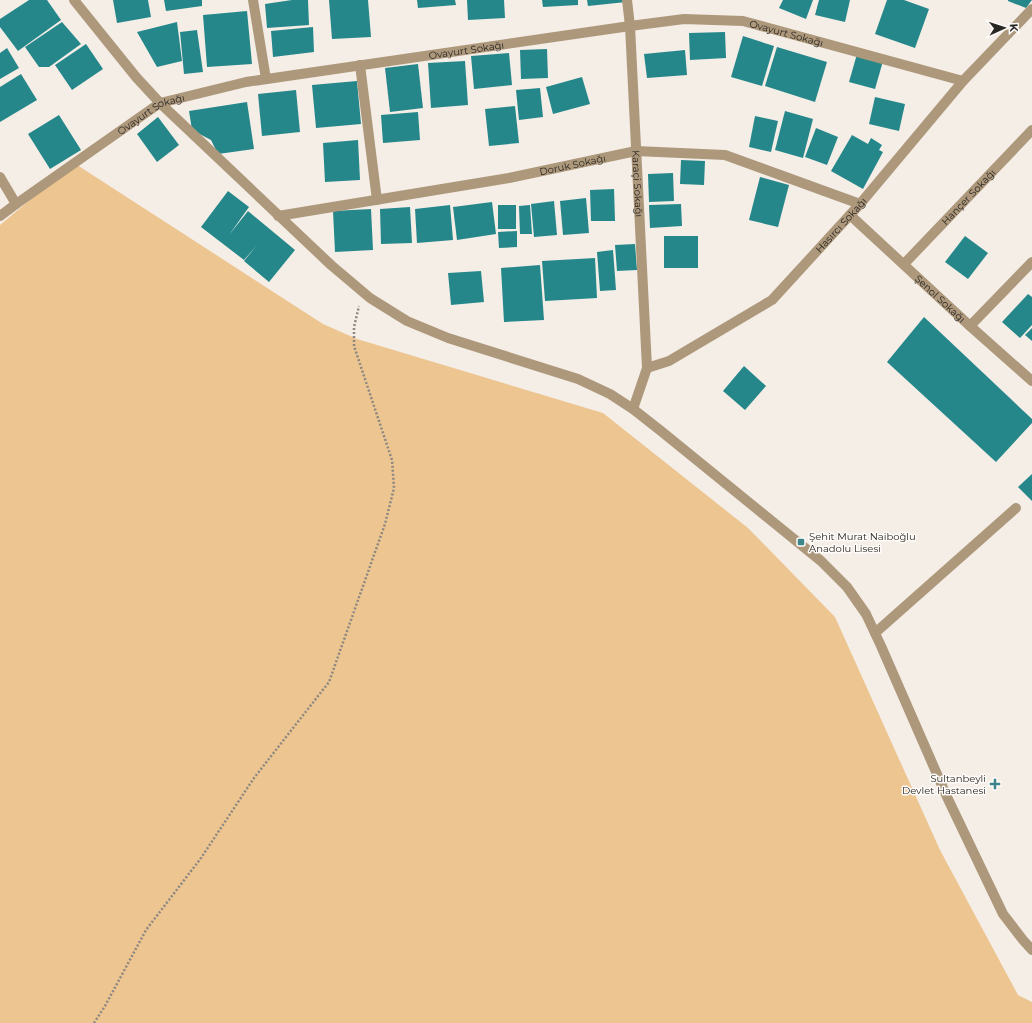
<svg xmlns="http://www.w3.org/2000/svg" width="1032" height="1023" font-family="Montserrat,sans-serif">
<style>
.green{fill:#edc590}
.building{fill:#26878b}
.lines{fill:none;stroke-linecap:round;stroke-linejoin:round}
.path{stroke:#8b8782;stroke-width:2.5;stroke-dasharray:2 2;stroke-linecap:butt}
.service{stroke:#ae987b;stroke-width:10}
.minor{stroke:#ae987b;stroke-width:10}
.poi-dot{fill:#3c8588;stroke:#fffcf9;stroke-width:1.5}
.labels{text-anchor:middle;stroke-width:3;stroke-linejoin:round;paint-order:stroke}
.street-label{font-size:10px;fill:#292724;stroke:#fffcf9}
.poi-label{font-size:10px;fill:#292724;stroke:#fffcf9;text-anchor:start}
</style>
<rect width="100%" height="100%" fill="#f4eee7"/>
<path class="green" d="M 74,163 L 323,324 L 357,339 L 603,413 L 748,528 L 835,617 L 940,850 L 1018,995 L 1032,1002 L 1032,1023 L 0,1023 L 0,225 Z"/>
<g class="building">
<path d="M 29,0 L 47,0 L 61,20 L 18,51 L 0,27 L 0,19 Z"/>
<path d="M 113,0 L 148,0 L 151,17 L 117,23 Z"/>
<path d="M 164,0 L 202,0 L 202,6 L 166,11 Z"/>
<path d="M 292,0 L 308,0 L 309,25 L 267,28 L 265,4 Z"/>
<path d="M 329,0 L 368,0 L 371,37 L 332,39 Z"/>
<path d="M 417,0 L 455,0 L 456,5 L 418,8 Z"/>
<path d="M 467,0 L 504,0 L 505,18 L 468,20 Z"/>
<path d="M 542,0 L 578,0 L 578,5 L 543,7 Z"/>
<path d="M 587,0 L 626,0 L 626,2 L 588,6 Z"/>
<path d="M 783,0 L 813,0 L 806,19 L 779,8 Z"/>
<path d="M 819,0 L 850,0 L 845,22 L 815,15 Z"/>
<path d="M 887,0 L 904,0 L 929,9 L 915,48 L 875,34 Z"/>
<path d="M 1008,0 L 1032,0 L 1026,8 L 1008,1 Z"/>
<path d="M 247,11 L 252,64 L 207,67 L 203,15 Z"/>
<path d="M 62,22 L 81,44 L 49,67 L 39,67 L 25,47 Z"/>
<path d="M 177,22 L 182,61 L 157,67 L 137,32 Z"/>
<path d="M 313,27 L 314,52 L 273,57 L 271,31 Z"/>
<path d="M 197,30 L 203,72 L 184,74 L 180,32 Z"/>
<path d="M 725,32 L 726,58 L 690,60 L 689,33 Z"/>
<path d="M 743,36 L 774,46 L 762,86 L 731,77 Z"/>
<path d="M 86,44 L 103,69 L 72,90 L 55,65 Z"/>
<path d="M 777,47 L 827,62 L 815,102 L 765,86 Z"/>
<path d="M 7,48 L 19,68 L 0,79 L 0,53 Z"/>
<path d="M 547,49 L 548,78 L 521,79 L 520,50 Z"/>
<path d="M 685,50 L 687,75 L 647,78 L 644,54 Z"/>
<path d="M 509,53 L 512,85 L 474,89 L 471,56 Z"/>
<path d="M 857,54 L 883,61 L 875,89 L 849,82 Z"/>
<path d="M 465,61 L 468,105 L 431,108 L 428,63 Z"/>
<path d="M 418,64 L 423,108 L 390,112 L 385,68 Z"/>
<path d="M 21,74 L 37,100 L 0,122 L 0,87 Z"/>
<path d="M 582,77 L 590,104 L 553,114 L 546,87 Z"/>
<path d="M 357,81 L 361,124 L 316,128 L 312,85 Z"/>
<path d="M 540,88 L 543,117 L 519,120 L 516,90 Z"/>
<path d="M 296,90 L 300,132 L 262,136 L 258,94 Z"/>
<path d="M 875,97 L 905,104 L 899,131 L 869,124 Z"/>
<path d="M 247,102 L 254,149 L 218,154 L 211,140 L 192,130 L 189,111 Z"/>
<path d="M 515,106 L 519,143 L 489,146 L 485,109 Z"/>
<path d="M 785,111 L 813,119 L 803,158 L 775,150 Z"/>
<path d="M 418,112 L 420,140 L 383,143 L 381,115 Z"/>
<path d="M 59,115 L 81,150 L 50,169 L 28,134 Z"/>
<path d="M 755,116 L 778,121 L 771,152 L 749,147 Z"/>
<path d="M 158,117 L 179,145 L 157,162 L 137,134 Z"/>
<path d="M 816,128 L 838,137 L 827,165 L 805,157 Z"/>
<path d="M 852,135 L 868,144 L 871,138 L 882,145 L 879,150 L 883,152 L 863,189 L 831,171 Z"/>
<path d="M 358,140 L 360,180 L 325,182 L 323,143 Z"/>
<path d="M 681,160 L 705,161 L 704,185 L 680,184 Z"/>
<path d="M 673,173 L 674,201 L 649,202 L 648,174 Z"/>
<path d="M 760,177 L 789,185 L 778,227 L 749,220 Z"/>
<path d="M 614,189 L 615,221 L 591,221 L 590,190 Z"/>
<path d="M 228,191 L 249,207 L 229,235 L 248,211 L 295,250 L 269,282 L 244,261 L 257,245 L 244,260 L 201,227 Z"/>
<path d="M 586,198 L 589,233 L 563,235 L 560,201 Z"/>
<path d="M 554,201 L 557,235 L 534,237 L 531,204 Z"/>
<path d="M 492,202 L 496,234 L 457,240 L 453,207 Z"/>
<path d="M 681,204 L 682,226 L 650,228 L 649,205 Z"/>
<path d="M 450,205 L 453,240 L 417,243 L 415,209 Z"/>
<rect x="498" y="205" width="18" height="24"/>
<path d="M 530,205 L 532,234 L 520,234 L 519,206 Z"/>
<path d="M 410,207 L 412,243 L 381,244 L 380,209 Z"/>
<path d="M 371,209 L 373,250 L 335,252 L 333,211 Z"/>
<path d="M 517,231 L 517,247 L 499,248 L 498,232 Z"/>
<rect x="664" y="236" width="34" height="32"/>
<path d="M 965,236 L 988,253 L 968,279 L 945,262 Z"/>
<path d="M 635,244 L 637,270 L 617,271 L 615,245 Z"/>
<path d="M 613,250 L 616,290 L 600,291 L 597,252 Z"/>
<path d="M 595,258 L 597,298 L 545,301 L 542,261 Z"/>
<path d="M 540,265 L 544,320 L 504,322 L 501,268 Z"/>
<path d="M 481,271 L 484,302 L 451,305 L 448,273 Z"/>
<path d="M 1028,294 L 1032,297 L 1032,325 L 1020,338 L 1002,322 Z"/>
<path d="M 924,317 L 1032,419 L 1032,423 L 996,462 L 887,362 Z"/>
<path d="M 1032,328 L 1032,341 L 1025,335 Z"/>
<path d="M 744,366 L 766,386 L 745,410 L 723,391 Z"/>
<path d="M 1032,474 L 1032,501 L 1018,487 Z"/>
</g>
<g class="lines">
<path class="path" d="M 94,1023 L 105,1006 L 146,930 L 201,858 L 254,778 L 329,682 L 385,524 L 394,488 L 392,460 L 354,346 L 354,327 L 359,306"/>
<path class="service" d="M 875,633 L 1016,508"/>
<g class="minor">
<path d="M 74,0 L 136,77 L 160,103 L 331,265 L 370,298 L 407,321 L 448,338 L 578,379 L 610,394 L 633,409 L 661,431 L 821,561 L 847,587 L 866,614 L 881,646 L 947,797 L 1003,914 L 1023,940 L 1032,950"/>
<path d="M 253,0 L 266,79"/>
<path id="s1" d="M 627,0 L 630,26 L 647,368"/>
<path d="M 360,65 L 377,200"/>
<path d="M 0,177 L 16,204"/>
<path id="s2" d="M 850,215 L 970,326 L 1032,381"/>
<path id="s3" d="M 0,216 L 16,204 L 160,103 L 246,82 L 630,26 L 684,19 L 743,21 L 963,81"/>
<path id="s4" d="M 278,216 L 509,178 L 636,151 L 725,155 L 860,204"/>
<path id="s5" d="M 904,264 L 1032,130"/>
<path d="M 970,326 L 1032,262"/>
<path id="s6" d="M 633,409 L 647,368 L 669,361 L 772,300 L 860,204 L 963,81 L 1032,9"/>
</g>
</g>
<g class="poi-dot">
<rect x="797" y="538" width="8" height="8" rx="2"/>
<path d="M993 778h4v4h4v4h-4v4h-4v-4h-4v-4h4z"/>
</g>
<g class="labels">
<g class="street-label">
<text dy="4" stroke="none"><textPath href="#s3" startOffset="831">Ovayurt Sokağı</textPath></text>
<text dy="4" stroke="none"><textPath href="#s3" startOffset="507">Ovayurt Sokağı</textPath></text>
<text dy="4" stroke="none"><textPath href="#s3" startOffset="183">Ovayurt Sokağı</textPath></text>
<text dy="4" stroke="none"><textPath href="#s4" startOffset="299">Doruk Sokağı</textPath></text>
<text dy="4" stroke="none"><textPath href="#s1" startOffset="184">Karaçi Sokağı</textPath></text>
<text dy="4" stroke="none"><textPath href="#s5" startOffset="93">Hançer Sokağı</textPath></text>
<text dy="4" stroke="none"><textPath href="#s6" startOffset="288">Hasırcı Sokağı</textPath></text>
<text dy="4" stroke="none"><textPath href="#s2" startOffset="123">Şenol Sokağı</textPath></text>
</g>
<g class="poi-label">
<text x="809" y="540">Şehit Murat Naiboğlu<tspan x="809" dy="12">Anadolu Lisesi</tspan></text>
<text x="986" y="782" text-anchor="end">Sultanbeyli<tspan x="986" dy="12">Devlet Hastanesi</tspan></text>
</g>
</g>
<g transform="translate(1004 28) rotate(87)" stroke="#fffcf9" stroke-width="3" paint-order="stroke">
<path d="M0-3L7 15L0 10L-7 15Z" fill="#292724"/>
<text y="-6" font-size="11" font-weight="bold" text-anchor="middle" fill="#292724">K</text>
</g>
</svg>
